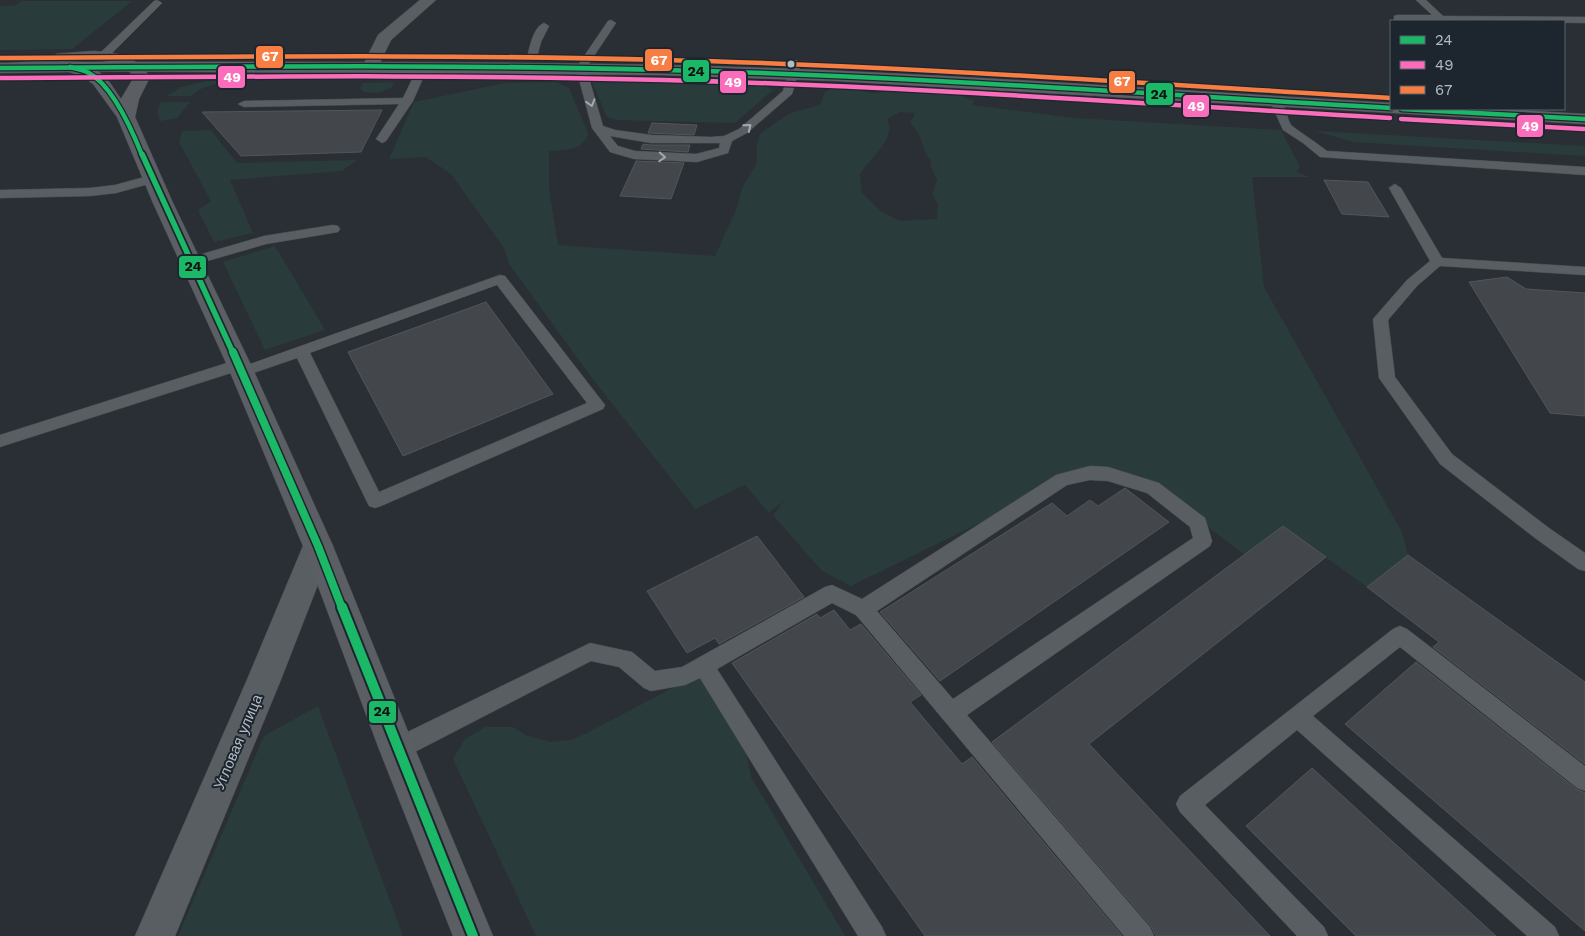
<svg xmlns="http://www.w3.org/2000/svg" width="1585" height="936" font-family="'Work Sans',sans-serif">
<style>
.green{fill:#2a3b3b;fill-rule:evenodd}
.building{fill:#43474c;stroke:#51565c}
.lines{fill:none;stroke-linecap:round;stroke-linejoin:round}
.service-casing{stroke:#484b4f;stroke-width:1}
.minor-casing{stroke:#484b4f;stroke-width:1}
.secondary-casing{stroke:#484b4f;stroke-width:1}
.primary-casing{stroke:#474c51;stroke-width:1}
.service{fill:#595e62;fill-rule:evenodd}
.minor{fill:#595e62;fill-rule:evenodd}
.secondary{fill:#5d6167;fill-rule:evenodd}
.primary{fill:#5b5f64;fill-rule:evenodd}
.bus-1-far3-casing{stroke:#1d262e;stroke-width:7}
.bus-1-far2-casing{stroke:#1d262e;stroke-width:9}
.bus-1-far1-casing{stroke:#1d262e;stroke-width:11}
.bus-1-casing{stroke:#1d262e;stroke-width:14}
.bus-2-casing{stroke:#1d262e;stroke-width:7}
.bus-3-casing{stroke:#1d262e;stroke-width:7}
.bus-1-far3{stroke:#1ab867;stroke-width:4.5}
.bus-1-far2{stroke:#1ab867;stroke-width:5.5}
.bus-1-far1{stroke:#1ab867;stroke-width:8}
.bus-1{stroke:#1ab867;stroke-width:10}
.bus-2{stroke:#fb6dba;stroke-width:4.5}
.bus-3{stroke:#f77d43;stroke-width:4.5}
.oneway{stroke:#a1a9b1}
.bus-dot{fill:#b3bcc5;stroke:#1d262e;stroke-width:2}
.labels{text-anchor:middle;stroke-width:4;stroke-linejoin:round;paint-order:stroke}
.near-street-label{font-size:15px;fill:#b3bcc5;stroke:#1d262e}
.line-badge{stroke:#1d262e;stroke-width:2}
.badge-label{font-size:14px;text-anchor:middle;font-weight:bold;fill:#fff}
.pale-badge-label{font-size:14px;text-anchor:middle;font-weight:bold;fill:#111}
</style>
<rect width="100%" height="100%" fill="#2a2f35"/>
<g class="green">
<path d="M 22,1 L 132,1 L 72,49 L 0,50 L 0,6 L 14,6 Z"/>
<path d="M 616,78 L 759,84 L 773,90 L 735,123 L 617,120 L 607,117 L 591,80 Z"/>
<path d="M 206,81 L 224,81 L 198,90 L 191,96 L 166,96 L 182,87 Z"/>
<path d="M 394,82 L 391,88 L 377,93 L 364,92 L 360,88 L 363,83 Z"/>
<path d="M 556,82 L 569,88 L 588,133 C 584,151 564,150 549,151 L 549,189 L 558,245 L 715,256 L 736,210 L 742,188 L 757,163 L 757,144 L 760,134 L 788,114 L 820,105 L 825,92 L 836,86 L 872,93 L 914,90 L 962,96 L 974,101 L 972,105 L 1074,118 L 1281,130 L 1300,167 L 1296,172 L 1310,177 L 1252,177 L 1264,287 L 1402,532 L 1408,555 L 1367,587 L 1283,526 L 1245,555 L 1145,479 L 1092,468 L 851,586 L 822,571 L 773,515 L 784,500 L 769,513 L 745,485 L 695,509 L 592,378 L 509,264 L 504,248 L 451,174 L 426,157 L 389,159 L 414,102 L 505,83 ZM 900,112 L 915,113 L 910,123 C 925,137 920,150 932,161 L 930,165 L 937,180 L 932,194 L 938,204 L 937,219 L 900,221 L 881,211 L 862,193 L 860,174 C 870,158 897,139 887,119 Z"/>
<path d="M 161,102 L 190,102 L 177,118 L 160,121 L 157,112 Z"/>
<path d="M 211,130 L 237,163 L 357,160 L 342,171 L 230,180 L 253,233 L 214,242 L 198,210 L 211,201 L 179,142 L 182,131 Z"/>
<path d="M 1315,131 L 1585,146 L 1585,156 L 1353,142 Z"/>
<path d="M 275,246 L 325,330 L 265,350 L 223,262 Z"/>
<path d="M 699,674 L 747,756 L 751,777 L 845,936 L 536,936 L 453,759 L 465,739 L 486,727 L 513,727 L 525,735 L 551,742 L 571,740 L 587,733 Z"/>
<path d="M 318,706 L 403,936 L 178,936 L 264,736 Z"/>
</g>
<g class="building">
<path d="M 382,110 L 361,152 L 241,156 L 202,112 Z"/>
<path d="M 652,123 L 697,125 L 694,135 L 648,133 Z"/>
<path d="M 643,144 L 651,145 L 690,145 L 688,152 L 641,149 Z"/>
<path d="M 636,161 L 684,163 L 671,199 L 620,196 Z"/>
<path d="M 1324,180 L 1368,182 L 1389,217 L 1342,214 Z"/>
<path d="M 1507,277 L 1526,289 L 1585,293 L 1585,416 L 1550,413 L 1469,282 Z"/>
<path d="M 486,302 L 553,394 L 403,456 L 348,352 Z"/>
<path d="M 1125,488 L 1169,522 L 940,681 L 880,612 L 1052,503 L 1067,516 L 1090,500 L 1098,506 Z"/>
<path d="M 1283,526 L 1326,557 L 1089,744 L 1270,936 L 1156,936 L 1151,926 L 992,742 Z"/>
<path d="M 757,536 L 804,597 L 719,644 L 715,638 L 687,653 L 647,591 Z"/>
<path d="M 1408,555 L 1585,682 L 1585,764 L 1433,647 L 1439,642 L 1367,587 Z"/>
<path d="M 834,610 L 850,630 L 861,624 L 921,695 L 910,702 L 962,764 L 972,757 L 1122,936 L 925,936 L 732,663 L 817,614 L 820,618 Z"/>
<path d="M 1416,662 L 1576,789 L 1585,793 L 1585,931 L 1345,724 Z"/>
<path d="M 1312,768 L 1496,936 L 1356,936 L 1246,826 Z"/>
</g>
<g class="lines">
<g class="service-casing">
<g id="service">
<path d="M 157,0 L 162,3 L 106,59 L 98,59 L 97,57 L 98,55 L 154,1 Z"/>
<path d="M 1416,0 L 1426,0 L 1443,16 L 1585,17 L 1585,23 L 1394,20 L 1394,16 L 1397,15 L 1432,15 Z"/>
<path d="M 611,20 L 616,23 L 586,68 L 603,126 L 615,130 L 651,135 L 711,137 L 724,136 L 739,129 L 783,91 L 791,63 L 796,60 L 801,63 L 792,94 L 747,133 L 732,141 L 728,153 L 697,162 L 634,159 L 610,152 L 592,128 L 576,68 L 608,21 ZM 610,136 L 651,143 L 720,143 L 719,148 L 696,154 L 635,151 L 618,146 Z"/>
<path d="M 544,23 L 549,26 L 541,42 L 537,57 L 532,60 L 528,59 L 527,57 C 530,47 533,27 544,23 Z"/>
<path d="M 423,64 L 428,67 L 413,101 L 386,141 L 382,143 L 376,139 L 399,104 L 244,107 L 238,104 L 244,101 L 403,98 L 418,67 Z"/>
<path d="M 1276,98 C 1286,100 1286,117 1291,125 C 1294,128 1321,146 1327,151 L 1585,167 L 1585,175 L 1320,157 L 1303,143 L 1283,130 L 1270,101 Z"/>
<path d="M 152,175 L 158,179 L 156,182 L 116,193 L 90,196 L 0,198 L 0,190 L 90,188 L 115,185 Z"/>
<path d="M 1395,184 L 1401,188 L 1442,258 L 1585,267 L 1585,275 L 1440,266 L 1417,286 L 1388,320 L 1395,377 L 1452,454 L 1549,528 L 1585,553 L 1585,571 L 1578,569 L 1535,538 L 1440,464 L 1379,378 L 1373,319 L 1407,280 L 1430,261 L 1389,188 Z"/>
<path d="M 333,225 L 338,226 L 340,229 L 338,232 L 266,244 L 190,266 L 183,262 L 185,259 L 264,236 Z"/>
<path d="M 500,275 L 505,276 L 605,405 L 603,409 L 381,506 L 375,508 L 369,506 L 297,358 L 242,377 L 236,376 L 234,372 L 0,447 L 0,435 L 233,361 L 239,360 L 245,361 L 247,365 ZM 497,285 L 587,403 L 379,492 L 310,353 Z"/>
<path d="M 1090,466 L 1108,467 L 1159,483 L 1205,518 L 1212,541 L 1210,546 L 967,715 L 1150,927 L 1154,936 L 1124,936 L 856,615 L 832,603 L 717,669 L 882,927 L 886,936 L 858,936 L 700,678 L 685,685 L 651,691 L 644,688 L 619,667 L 591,661 L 405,757 L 397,760 L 389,757 L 386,749 L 389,741 L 590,643 L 632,652 L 655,671 L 682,667 L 825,587 L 832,585 L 862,599 L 1056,475 ZM 1090,480 L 1108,481 L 1147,493 L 1190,527 L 1193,538 L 953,699 L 877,611 L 1067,485 Z"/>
<path d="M 1400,626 L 1407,629 L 1585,766 L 1585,791 L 1577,788 L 1400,647 L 1313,716 L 1555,927 L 1559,936 L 1527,936 L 1297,730 L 1205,805 L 1324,927 L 1328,936 L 1297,936 L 1180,812 L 1176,804 L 1180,796 L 1393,629 Z"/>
</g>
</g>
<g class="minor-casing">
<g id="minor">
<path d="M 420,0 L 436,0 L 391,40 L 376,71 L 364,71 L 362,67 L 378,35 Z"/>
<path d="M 318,534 L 328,538 L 333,546 L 280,682 L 175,936 L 135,936 L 246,682 L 303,546 L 308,538 Z"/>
</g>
</g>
<g class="secondary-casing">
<path id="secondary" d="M 70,62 C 267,62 464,61 661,65 C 905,70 1148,89 1391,103 L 1391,109 L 1495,109 L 1585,114 L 1585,124 L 837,81 L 661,75 L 64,71 L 62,67 L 64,63 Z"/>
</g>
<g class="primary-casing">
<path id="primary" d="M 94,51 C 120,53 135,55 150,77 L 139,99 L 135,117 L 173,203 L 251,365 L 333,546 L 415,749 L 493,936 L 453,936 L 379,749 L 303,546 L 227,365 L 153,203 L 117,117 L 93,84 L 82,76 L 69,72 L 0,73 L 0,63 C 29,63 83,54 105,77 C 111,83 116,92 121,99 L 134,77 C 119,55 85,61 62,62 L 56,60 L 54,57 L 56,54 Z"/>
</g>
<use href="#service" class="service"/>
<use href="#minor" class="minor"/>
<use href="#secondary" class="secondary"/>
<use href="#primary" class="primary"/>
<g class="bus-1-far3-casing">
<g id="bus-1-far3">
<path d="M 70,67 C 76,69 84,70 89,73 C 113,86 132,130 142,155"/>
<path d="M 0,68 C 221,67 443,64 665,70 C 907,76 1149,94 1391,108"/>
<path d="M 1402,109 L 1585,119"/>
</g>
</g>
<g class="bus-1-far2-casing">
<path id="bus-1-far2" d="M 142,154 L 233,353"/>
</g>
<g class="bus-1-far1-casing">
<path id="bus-1-far1" d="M 233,352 L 318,546 L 342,608"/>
</g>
<g class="bus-1-casing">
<path id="bus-1" d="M 342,607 L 473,936"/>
</g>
<g class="bus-2-casing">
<g id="bus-2">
<path d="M 0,78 C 221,77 443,74 664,80 C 906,86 1148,104 1390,118"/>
<path d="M 1401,119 L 1584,129"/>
</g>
</g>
<g class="bus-3-casing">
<path id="bus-3" d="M 0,58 C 221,57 443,54 665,60 C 907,66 1149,84 1391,98"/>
</g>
<use href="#bus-1-far3" class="bus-1-far3"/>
<use href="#bus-1-far2" class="bus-1-far2"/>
<use href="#bus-1-far1" class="bus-1-far1"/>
<use href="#bus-1" class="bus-1"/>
<use href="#bus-2" class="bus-2"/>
<use href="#bus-3" class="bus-3"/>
</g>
<defs><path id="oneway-chevron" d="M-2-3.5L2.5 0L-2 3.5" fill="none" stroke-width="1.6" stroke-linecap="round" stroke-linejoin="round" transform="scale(1.25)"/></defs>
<g class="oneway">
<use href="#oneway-chevron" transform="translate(591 103) rotate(73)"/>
<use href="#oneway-chevron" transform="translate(748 127) rotate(-39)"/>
<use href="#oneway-chevron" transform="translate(662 157) rotate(3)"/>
</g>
<circle class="bus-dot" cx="791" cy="64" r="4.5"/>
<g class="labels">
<g class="near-street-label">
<text transform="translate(238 742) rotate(-67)" y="5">Угловая улица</text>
</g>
</g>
<g class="line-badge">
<rect x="255" y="45" width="29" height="24" rx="5" fill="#f77d43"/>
<rect x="644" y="48" width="29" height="24" rx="5" fill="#f77d43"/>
<rect x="682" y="59" width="28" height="24" rx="5" fill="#1ab867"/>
<rect x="217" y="65" width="29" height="24" rx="5" fill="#fb6dba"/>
<rect x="1108" y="70" width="28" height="24" rx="5" fill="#f77d43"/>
<rect x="719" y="70" width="28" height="24" rx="5" fill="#fb6dba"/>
<rect x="1145" y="82" width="29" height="24" rx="5" fill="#1ab867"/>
<rect x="1182" y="94" width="28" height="24" rx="5" fill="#fb6dba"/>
<rect x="1516" y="114" width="28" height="24" rx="5" fill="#fb6dba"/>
<rect x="178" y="255" width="29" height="24" rx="5" fill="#1ab867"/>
<rect x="368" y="700" width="29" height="24" rx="5" fill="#1ab867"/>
</g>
<g class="badge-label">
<text x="270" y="61">67</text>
<text x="659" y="65">67</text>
<text x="232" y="82">49</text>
<text x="1122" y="86">67</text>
<text x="733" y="87">49</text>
<text x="1196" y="111">49</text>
<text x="1530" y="131">49</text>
</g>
<g class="pale-badge-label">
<text x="696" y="76">24</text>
<text x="1159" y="99">24</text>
<text x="193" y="271">24</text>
<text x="382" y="716">24</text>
</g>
<rect x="1390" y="20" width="175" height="90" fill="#1d262e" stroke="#59626a"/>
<rect x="1400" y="36" width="25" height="8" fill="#1ab867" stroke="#59626a"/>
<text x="1435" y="45" font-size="15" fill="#b3bcc5">24</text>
<rect x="1400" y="61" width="25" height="8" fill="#fb6dba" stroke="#59626a"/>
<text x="1435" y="70" font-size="15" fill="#b3bcc5">49</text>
<rect x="1400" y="86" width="25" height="8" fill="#f77d43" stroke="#59626a"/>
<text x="1435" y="95" font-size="15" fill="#b3bcc5">67</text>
</svg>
